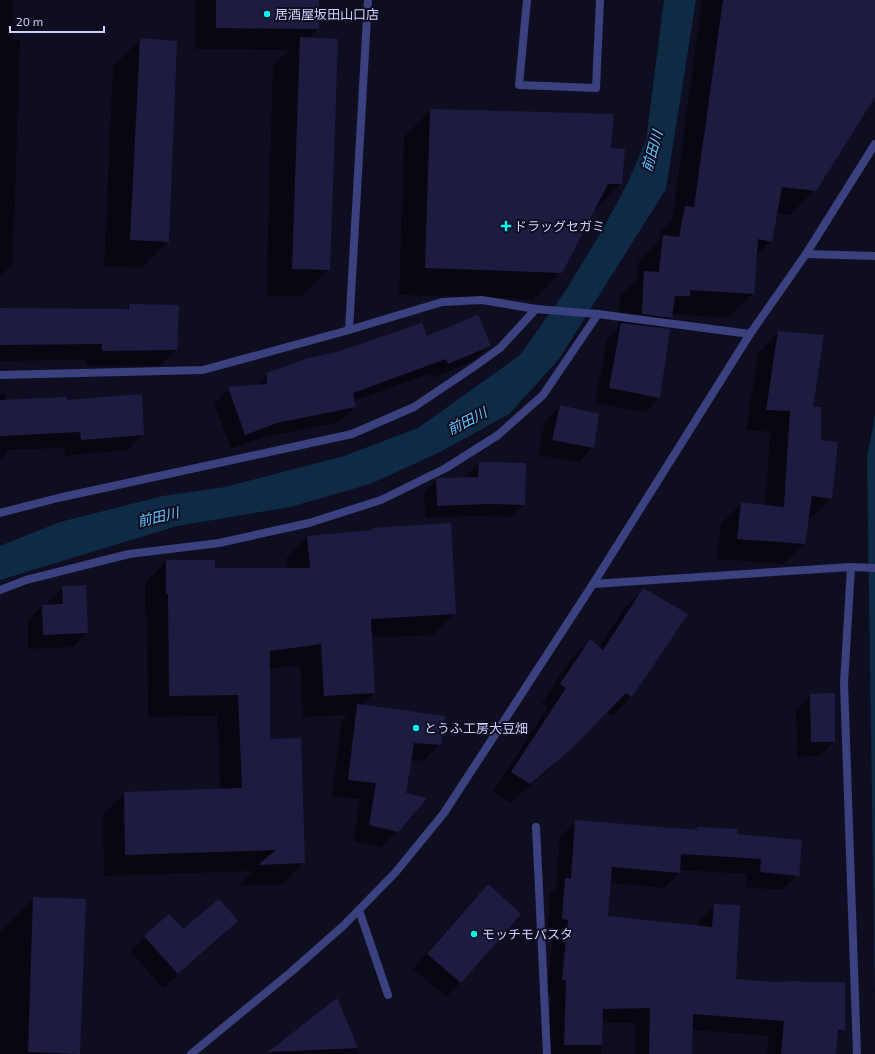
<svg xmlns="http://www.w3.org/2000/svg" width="875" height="1054" font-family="'Exo 2','Noto Sans JP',sans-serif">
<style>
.water{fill:#0e2a45}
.shadow{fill:#0007}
.building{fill:#1e1b41}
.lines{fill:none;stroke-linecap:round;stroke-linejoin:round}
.lane{stroke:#3b407e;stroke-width:8}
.street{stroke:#3b407e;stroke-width:8}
.poi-dot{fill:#08f1ea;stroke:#0f0e21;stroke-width:1.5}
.labels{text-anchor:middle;stroke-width:4;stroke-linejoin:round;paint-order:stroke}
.poi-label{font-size:13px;fill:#cfd0fd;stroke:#0f0e21;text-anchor:start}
.water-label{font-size:14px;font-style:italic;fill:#61c6fa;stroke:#0f0e21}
</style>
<rect width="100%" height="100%" fill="#0f0e21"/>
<g class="water">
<path d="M 664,0 L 696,0 L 666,189 L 559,359 L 509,414 L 440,452 L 370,484 L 290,507 L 177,526 L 0,580 L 0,546 L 60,522 L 163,496 L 225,487 L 344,456 L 418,428 L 520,355 L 564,293 L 603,229 L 627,184 L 646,141 Z"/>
<path d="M 875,415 L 875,1000 L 867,458 Z"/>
</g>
<g class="shadow">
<path d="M 0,0 L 14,0 L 13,39 L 20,39 L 13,264 L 0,277 Z"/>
<path d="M 195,0 L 318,0 L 318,29 L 308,39 L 329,269 L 302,296 L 266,296 L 273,65 L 289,50 L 195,49 Z"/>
<path d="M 702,0 L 875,0 L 875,96 L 815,190 L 790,215 L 776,213 L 771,241 L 756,256 L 753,294 L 728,318 L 672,314 L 671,318 L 660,329 L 660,397 L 645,412 L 595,403 L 607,339 L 618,328 L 620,296 L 637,279 L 639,261 L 659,241 L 661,231 L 672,221 Z"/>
<path d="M 140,39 L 168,241 L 142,268 L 104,266 L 113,66 Z"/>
<path d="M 431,110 L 610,149 L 621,184 L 593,211 L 561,272 L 534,299 L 399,295 L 404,137 Z"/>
<path d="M 130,305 L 176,349 L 160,366 L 86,366 L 86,360 L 0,361 L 0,309 L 124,310 Z"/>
<path d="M 779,332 L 820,441 L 831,499 L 810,519 L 808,519 L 804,543 L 784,564 L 717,559 L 721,524 L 742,503 L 765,506 L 770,432 L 746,430 L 758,353 Z"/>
<path d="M 426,338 L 490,346 L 475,360 L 433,378 L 431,373 L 354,401 L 355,407 L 340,422 L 261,438 L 231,449 L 214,403 L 229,388 L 256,386 L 268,374 Z"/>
<path d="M 0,394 L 6,394 L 6,400 L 66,401 L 143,434 L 127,450 L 65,456 L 64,448 L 7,450 L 7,453 L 0,460 Z"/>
<path d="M 560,406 L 593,447 L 579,462 L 538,455 L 545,421 Z"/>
<path d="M 479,463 L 524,504 L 511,517 L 476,516 L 425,518 L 424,493 L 436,480 L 466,478 L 466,476 Z"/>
<path d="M 374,529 L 455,613 L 434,635 L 371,638 L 374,693 L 362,705 L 440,744 L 424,761 L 410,760 L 397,831 L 381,848 L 353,841 L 360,799 L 332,797 L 341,721 L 347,715 L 303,717 L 300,665 L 269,669 L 269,740 L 304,863 L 282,885 L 238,886 L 253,871 L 104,876 L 103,815 L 124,793 L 220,790 L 217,716 L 148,717 L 147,615 L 145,615 L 145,583 L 166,561 L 214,569 L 287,569 L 286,559 L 307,537 L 372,531 Z"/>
<path d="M 63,587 L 87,633 L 73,647 L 28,649 L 28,620 L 42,606 L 48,605 L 48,602 Z"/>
<path d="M 643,590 L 631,697 L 612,716 L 606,711 L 550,768 L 510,803 L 493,791 L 548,707 L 542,703 L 571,659 L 590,640 L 599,647 L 624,609 Z"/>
<path d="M 811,695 L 834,741 L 820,756 L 797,757 L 796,710 Z"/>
<path d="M 575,822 L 695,831 L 698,828 L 736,835 L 798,875 L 782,890 L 745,887 L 747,874 L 679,870 L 679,873 L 664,888 L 610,883 L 607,917 L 698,927 L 699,920 L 714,905 L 735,980 L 844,1029 L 836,1037 L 835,1054 L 767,1054 L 769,1036 L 692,1030 L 691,1054 L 634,1054 L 635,1023 L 602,1023 L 601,1054 L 549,1054 L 551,995 L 547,995 L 553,935 L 547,934 L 550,894 L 556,887 L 560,837 Z"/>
<path d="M 488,885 L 520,914 L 460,983 L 446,997 L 413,969 L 473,900 Z"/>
<path d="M 34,898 L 79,1054 L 0,1054 L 0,932 Z"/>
<path d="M 237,921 L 222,936 L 163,988 L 130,951 L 145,936 Z"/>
<path d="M 337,999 L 360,1054 L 271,1054 L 282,1042 Z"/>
</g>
<g class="building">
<path d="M 216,0 L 319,0 L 319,29 L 216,28 Z"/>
<path d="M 723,0 L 875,0 L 875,97 L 816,191 L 782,187 L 772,242 L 758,239 L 754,294 L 690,290 L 690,296 L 675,296 L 672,318 L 642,314 L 644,271 L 659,272 L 663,235 L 679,237 L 685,206 L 694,207 Z"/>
<path d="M 300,37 L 338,39 L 330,270 L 292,269 Z"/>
<path d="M 140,38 L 177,41 L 169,242 L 130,240 Z"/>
<path d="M 430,109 L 614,114 L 611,148 L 625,149 L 622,184 L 608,184 L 562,273 L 425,268 Z"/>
<path d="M 129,304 L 179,305 L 177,350 L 102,351 L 102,344 L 0,345 L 0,308 L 129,309 Z"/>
<path d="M 478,315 L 491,346 L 448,364 L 446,359 L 353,393 L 356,407 L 277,423 L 245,435 L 228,387 L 267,384 L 267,373 L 305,359 L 337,352 L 422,323 L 427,336 Z"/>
<path d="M 621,323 L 670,329 L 660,398 L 609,388 Z"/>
<path d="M 778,331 L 824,335 L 813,407 L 821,407 L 821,440 L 838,442 L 832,499 L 812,496 L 805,544 L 737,539 L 741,502 L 784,507 L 790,411 L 766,410 Z"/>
<path d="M 142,394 L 144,435 L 81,440 L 80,432 L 0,436 L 0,400 L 67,397 L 67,400 Z"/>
<path d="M 560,405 L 599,414 L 594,448 L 552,440 Z"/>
<path d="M 479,462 L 526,463 L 525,505 L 489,504 L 437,506 L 436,479 L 439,478 L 478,477 Z"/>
<path d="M 451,523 L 456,614 L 371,619 L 375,693 L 324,696 L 321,644 L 270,651 L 270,739 L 301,738 L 305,863 L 258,865 L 276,850 L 125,855 L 124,792 L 242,788 L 238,695 L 169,696 L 168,594 L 166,594 L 166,560 L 215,560 L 215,568 L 310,568 L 307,536 L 373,530 L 373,528 Z"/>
<path d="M 86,585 L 88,633 L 43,635 L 42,605 L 63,604 L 62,586 Z"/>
<path d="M 643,588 L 688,614 L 632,697 L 626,693 L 571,749 L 530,784 L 511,772 L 566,688 L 560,684 L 590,639 L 603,650 Z"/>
<path d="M 835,693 L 835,742 L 811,742 L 810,694 Z"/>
<path d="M 357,704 L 445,716 L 441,745 L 414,743 L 406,793 L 427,798 L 398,832 L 369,825 L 376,783 L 348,780 Z"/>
<path d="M 575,820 L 697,830 L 697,827 L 737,829 L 737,834 L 802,840 L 799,876 L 760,872 L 761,859 L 681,854 L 680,873 L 612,867 L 608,916 L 712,927 L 714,904 L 740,905 L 736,979 L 772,982 L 801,981 L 801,982 L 845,982 L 845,1030 L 838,1030 L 836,1054 L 781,1054 L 784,1021 L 693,1014 L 692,1054 L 649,1054 L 650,1008 L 603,1009 L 602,1045 L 564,1045 L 566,980 L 562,980 L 568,920 L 562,919 L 565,878 L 571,878 Z"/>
<path d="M 488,884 L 521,914 L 461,983 L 427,954 Z"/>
<path d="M 33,897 L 86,899 L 80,1054 L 28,1052 Z"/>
<path d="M 219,899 L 238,921 L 178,974 L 144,936 L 169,914 L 183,929 Z"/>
<path d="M 337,998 L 358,1048 L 268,1052 Z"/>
</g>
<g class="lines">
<g class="lane">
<path d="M 527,0 L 519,85 L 596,88 L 600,0"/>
<path d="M 806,254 L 875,256"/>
<path d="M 359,910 L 388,995"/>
</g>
<g class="street">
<path d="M 349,330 L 368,0"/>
<path d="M 0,375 L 203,370 L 349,330 L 442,302 L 482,300 L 536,309 L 598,314 L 750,334"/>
<path d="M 0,513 L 58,498 L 352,434 L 414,407 L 475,366 L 500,348 L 536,309"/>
<path d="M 851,567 L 844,684 L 857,1054"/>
<path d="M 593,584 L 851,567 L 875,568"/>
<path d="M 0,590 L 26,580 L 129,554 L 219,543 L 309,523 L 381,500 L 446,468 L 498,435 L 543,395 L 598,314"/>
<path d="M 536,827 L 547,1054"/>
<path d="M 191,1054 L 291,972 L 343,926 L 395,873 L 444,813 L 593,584 L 750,334 L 806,254 L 875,144"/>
</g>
</g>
<g class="poi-dot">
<circle cx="267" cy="14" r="4"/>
<path d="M504 220h4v4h4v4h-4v4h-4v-4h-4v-4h4z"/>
<circle cx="416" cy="728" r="4"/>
<circle cx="474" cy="934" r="4"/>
</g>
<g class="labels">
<g class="poi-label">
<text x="275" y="19">居酒屋坂田山口店</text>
<text x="514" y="231">ドラッグセガミ</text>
<text x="424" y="733">とうふ工房大豆畑</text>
<text x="482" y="939">モッチモパスタ</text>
</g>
<g class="water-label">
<text transform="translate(652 151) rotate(-74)" y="5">前田川</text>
<text transform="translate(467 421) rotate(-27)" y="5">前田川</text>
<text transform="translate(158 517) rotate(-13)" y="5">前田川</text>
</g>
</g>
<path d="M10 26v6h94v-6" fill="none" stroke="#cfd0fd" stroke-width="2"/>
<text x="16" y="26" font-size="12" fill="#cfd0fd" stroke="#0f0e21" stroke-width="3" paint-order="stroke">20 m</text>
</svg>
